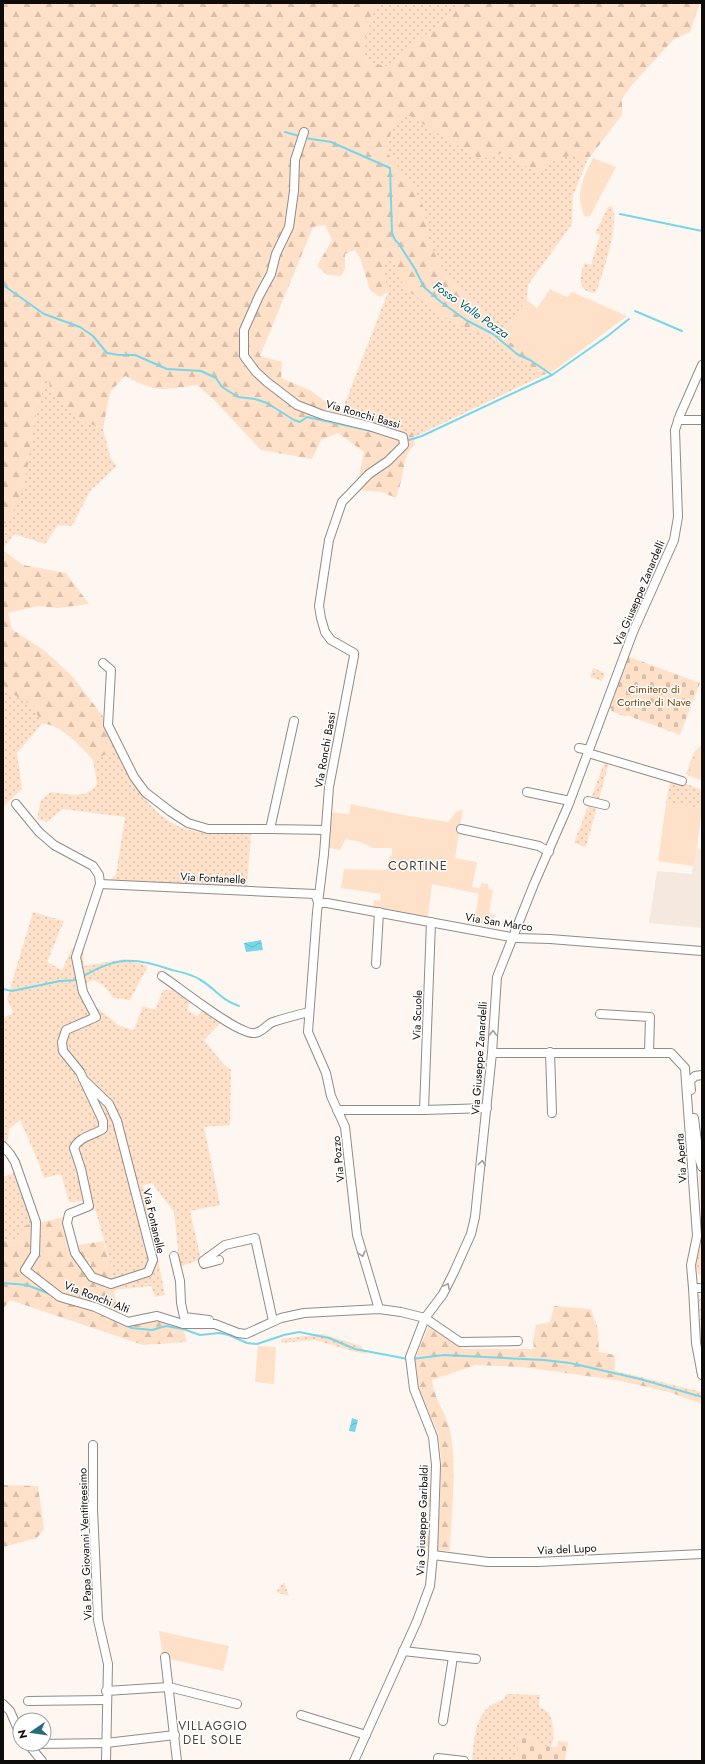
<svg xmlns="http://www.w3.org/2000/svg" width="705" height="1764" font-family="Jost,sans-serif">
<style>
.built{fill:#f5e8de}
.industrial{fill:url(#industrial-furrows)}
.grass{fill:url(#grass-dots)}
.forest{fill:url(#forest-firs)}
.cemetery{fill:url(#cemetery-stones)}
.green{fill:#ffe0c8}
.water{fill:url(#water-waves)}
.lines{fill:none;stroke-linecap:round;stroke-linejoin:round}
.stream{stroke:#77d7ea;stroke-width:2}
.minor-casing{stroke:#928b86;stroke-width:10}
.minor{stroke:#fff;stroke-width:8}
.oneway{stroke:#9f9e9d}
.labels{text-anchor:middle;stroke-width:3;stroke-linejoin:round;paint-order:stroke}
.street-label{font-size:11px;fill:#0e0c0a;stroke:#fff}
.park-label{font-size:11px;fill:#7b4409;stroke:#fff}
.water-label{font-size:12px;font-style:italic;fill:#015b68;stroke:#fff}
.neighbourhood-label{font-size:12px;letter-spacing:1px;fill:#49433f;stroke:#fff}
.quarter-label{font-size:13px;letter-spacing:1px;fill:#49433f;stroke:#fff}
</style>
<defs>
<pattern id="industrial-furrows" width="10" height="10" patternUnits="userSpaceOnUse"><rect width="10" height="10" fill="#f5e8de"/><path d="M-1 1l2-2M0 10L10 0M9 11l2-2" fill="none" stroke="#d1c6bd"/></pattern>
<pattern id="grass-dots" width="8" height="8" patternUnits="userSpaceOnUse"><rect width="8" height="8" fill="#ffe0c8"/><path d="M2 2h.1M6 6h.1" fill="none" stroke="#d9bfaa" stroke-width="1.8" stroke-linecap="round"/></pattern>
<pattern id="forest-firs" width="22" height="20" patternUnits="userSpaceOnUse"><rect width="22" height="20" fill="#ffe0c8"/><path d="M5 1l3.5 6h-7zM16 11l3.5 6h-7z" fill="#d9bfaa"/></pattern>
<pattern id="cemetery-stones" width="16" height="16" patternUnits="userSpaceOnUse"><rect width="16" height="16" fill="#ffe0c8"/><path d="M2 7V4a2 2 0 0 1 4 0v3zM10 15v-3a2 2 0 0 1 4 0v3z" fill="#d9bfaa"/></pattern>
<pattern id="water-waves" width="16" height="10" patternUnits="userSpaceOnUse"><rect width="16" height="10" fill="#77d7ea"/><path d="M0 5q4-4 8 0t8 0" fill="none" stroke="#66b7c7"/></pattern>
</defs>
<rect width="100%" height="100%" fill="#fef7f1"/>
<path class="built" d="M 697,848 L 702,849 L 702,928 L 649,923 L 657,871 L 692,874 L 693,861 Z"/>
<path class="industrial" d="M 695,1295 L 702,1295 L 702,1356 L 700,1355 Z"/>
<g class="grass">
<path d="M 376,3 L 459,3 L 447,19 L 402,53 L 389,67 L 366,61 L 363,46 Z"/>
<path d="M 410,116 L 478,158 L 490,157 L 503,153 L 538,173 L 555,160 L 573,154 L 587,161 L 573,196 L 572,224 L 528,285 L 527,300 L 499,335 L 494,332 L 484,310 L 449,280 L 430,245 L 424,209 L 385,150 L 396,119 Z"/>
<path d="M 612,206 C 620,225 603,271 597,290 L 595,293 C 577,292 579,275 585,263 L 591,265 L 600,235 L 595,233 L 608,207 Z"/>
<path d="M 394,260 L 405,289 L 451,321 L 492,338 L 517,358 L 544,375 L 414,437 L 412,433 L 341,413 L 388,292 L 382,263 Z"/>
<path d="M 46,376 L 57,398 L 78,419 L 103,429 L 111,459 L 117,466 L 90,491 L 72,526 L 58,525 L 45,544 L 14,534 L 3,549 L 3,524 L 9,522 Z"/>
<path d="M 593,668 L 605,673 L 602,681 L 590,677 Z"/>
<path d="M 3,682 L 6,690 L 34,706 L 42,724 L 17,753 L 22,789 L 3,807 Z"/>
<path d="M 702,745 L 702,749 L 697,752 L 689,775 L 686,774 L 694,752 Z"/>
<path d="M 117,749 C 134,783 152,822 193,831 C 212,835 233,833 251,832 L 247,887 L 109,881 L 116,875 L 125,817 L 63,809 L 47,822 L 37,819 L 41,800 L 51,792 C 67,794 87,800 97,784 L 93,760 Z"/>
<path d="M 605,761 L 609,762 L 586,847 L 574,843 Z"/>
<path d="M 670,781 L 681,782 L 702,790 L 702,808 L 666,803 Z"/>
<path d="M 33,912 L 64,921 L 47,962 L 62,970 L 72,948 L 76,948 L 92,1016 L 74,1024 L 60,1047 L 75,1071 L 102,1125 L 75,1141 L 86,1201 L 69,1202 L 61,1174 L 44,1178 C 38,1158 28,1140 20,1120 L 9,1129 L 8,1140 L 3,1143 L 3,1018 L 13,1013 L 7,999 Z"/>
<path d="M 83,948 L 84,966 L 124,959 L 148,966 L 130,1000 L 114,998 L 103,985 L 93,980 L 85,984 L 78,957 Z"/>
<path d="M 182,989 L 192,996 L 187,1010 L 197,1016 L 205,1009 L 225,1018 L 204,1040 L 225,1066 L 231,1070 L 230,1125 L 204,1127 L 220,1205 L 190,1211 L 201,1259 L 180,1267 L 174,1212 L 152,1183 L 143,1185 L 165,1295 L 155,1297 L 151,1286 L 114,1290 L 113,1285 L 152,1269 L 116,1114 L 84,1078 L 64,1050 L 69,1031 L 93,1021 L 92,1004 L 120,1026 L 134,1030 L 143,1006 L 155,1010 L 163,990 Z"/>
<path d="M 86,1083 L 113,1114 L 151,1258 L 146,1271 L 113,1281 L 112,1269 L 93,1201 L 90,1201 L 77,1144 L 103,1132 Z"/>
<path d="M 15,1172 L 32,1223 L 22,1240 L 3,1241 L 3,1177 Z"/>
<path d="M 699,1175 L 702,1175 L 702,1277 L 698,1273 L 696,1266 L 702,1236 Z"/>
<path d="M 323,1334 L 361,1346 L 367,1354 L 356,1352 L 315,1340 L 281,1343 L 281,1339 Z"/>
<path d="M 616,1371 L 702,1392 L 702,1399 L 688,1393 L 602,1372 Z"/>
<path d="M 284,1582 L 289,1596 L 276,1592 Z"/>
<path d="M 506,1694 L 540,1695 L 539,1707 C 544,1709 549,1712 551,1718 C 553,1726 556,1741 550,1747 L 536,1745 L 537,1738 L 519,1736 L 516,1761 L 472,1761 C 474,1743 474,1718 490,1706 C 494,1703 500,1701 504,1699 Z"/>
</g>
<g class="forest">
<path d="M 3,3 L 376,3 L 363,46 L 366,61 L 389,67 L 402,53 L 447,19 L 459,3 L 700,3 L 690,32 L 673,40 L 631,86 L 622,99 L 622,115 L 587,161 L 573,155 L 555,160 L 538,173 L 503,153 L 490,157 L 478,158 L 410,116 L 396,119 L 385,150 L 413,186 L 424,209 L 430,245 L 449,280 L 484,310 L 494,332 L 555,370 L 544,375 L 517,358 L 492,338 L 451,321 L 405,289 L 394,260 L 382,263 L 388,292 L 380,297 L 370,290 L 360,258 L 355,250 L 345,254 L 345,269 L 341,276 L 327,275 L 317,266 L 332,240 L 325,225 L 313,227 L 260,356 L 282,362 L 281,378 L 310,390 L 341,413 L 413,433 L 415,445 C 405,453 405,463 402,476 C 401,483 398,491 396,498 L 382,492 L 356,490 L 364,452 L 338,433 L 321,440 L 312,459 L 261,450 L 214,400 L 197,385 C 163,390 156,393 125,376 L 110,392 L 103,429 L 78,419 L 57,398 L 46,377 L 36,415 L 25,482 L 9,522 L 3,524 Z"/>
<path d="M 3,550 L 23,565 L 66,573 L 89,604 L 58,608 L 38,606 L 8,613 L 12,629 L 45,651 L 72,676 L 102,715 L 117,749 L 93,760 C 82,748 59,722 42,724 L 33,706 L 6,690 L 3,682 Z"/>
<path d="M 64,1217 L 67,1236 L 92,1279 L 113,1285 L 118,1311 L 121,1316 L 61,1296 L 27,1270 L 38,1223 Z"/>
<path d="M 32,1223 L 34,1254 L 23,1271 L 55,1294 L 45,1291 L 62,1301 L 77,1307 L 96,1309 L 128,1324 C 137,1326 143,1321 152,1321 C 163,1320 173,1324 183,1328 L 187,1342 L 143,1345 L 10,1300 L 3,1309 L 3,1241 L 21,1240 L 22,1227 Z"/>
<path d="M 103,1241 L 112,1269 L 113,1281 L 93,1274 L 90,1262 L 85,1263 L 73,1246 Z"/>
<path d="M 554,1306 L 591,1309 L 598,1329 L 599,1352 L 615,1355 L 615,1371 L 604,1372 L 688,1393 L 702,1399 L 702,1404 L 669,1392 L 616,1380 L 522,1367 L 476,1365 L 432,1380 C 434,1400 448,1415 451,1435 C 457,1471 451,1514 450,1551 L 438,1550 L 441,1457 L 438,1433 L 420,1392 L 415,1359 L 430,1323 L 457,1342 L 462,1349 L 534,1349 L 533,1340 L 536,1325 L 550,1322 Z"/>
<path d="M 3,1485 L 38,1486 L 44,1529 L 37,1538 L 3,1547 Z"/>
</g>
<g class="cemetery">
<path d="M 627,656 L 700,683 L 680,735 L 629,716 L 627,715 L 626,717 L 611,711 L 612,709 L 608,707 Z"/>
<path d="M 519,1736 L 537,1738 L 536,1745 L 557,1747 L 558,1741 L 568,1742 L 565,1761 L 516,1761 Z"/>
</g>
<g class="green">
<path d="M 593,158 L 616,167 L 590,216 L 585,217 C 574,196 583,177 593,158 Z"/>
<path d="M 550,289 L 567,297 L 572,292 L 627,316 L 555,370 L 499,335 L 527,300 L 537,308 Z"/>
<path d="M 702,749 L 702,780 L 688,776 L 697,752 Z"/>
<path d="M 666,803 L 702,808 L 697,848 L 693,866 L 658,861 Z"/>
<path d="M 351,804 L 409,816 L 448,822 L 456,812 L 463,809 L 455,858 L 477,862 L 472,887 L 480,888 L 481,883 L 488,884 L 489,889 L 493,890 L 489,913 L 495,915 L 493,925 L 474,922 L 479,894 L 432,884 L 428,917 L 373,908 L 374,900 L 380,901 L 381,894 L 341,888 L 344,869 L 386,870 L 390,856 L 392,855 L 392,848 L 373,848 L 360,842 L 346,839 L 340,850 L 329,848 L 327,832 L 328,812 L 349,814 Z"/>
<path d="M 258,1346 L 276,1347 L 274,1384 L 255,1382 Z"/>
<path d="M 427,1495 L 432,1496 L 431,1507 L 422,1506 L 423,1497 Z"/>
<path d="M 423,1536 L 430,1536 L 430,1548 L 422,1545 Z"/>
<path d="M 159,1631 L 229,1646 L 223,1671 L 170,1659 L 163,1656 Z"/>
</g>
<g class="water">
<path d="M 261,940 L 263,950 L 246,952 L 244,943 Z"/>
<path d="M 352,1418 L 358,1420 L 355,1432 L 349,1431 Z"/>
</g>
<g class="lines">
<g class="stream">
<path d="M 285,132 L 299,136"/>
<path d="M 305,138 L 331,142 L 390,168 L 392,233 L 395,240 L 399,244 L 415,269 L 424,287 L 441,302 L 466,320 L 493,334 L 517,354 L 530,360 L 552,375 L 609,335 L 629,319"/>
<path d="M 620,214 L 702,231"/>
<path d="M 3,285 L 44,314 L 80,327 L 93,336 L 107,353 L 119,355 L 135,355 L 167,369 L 201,371 L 216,378 L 222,387 L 238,397 L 255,399 L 267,403 L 294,420 L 300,422 L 307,417 L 376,432"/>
<path d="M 635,311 L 682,331"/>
<path d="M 409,440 L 422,436 L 552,375"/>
<path d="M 82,977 C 117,956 135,957 172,970 C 181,972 191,974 199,979 C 214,987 220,1000 239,1006"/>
<path d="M 3,989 L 12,991 L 60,981 L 78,980"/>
<path d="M 3,1283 L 27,1285 L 50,1294"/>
<path d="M 111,1319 L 132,1328 L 152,1330 L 166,1326 L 183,1329 L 200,1335 L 219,1333 L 229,1335 L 247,1343 L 257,1344 L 284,1335 L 299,1332 L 329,1338 L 355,1349 L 408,1359"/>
<path d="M 412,1359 L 444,1355 L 544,1360 L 570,1363 L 640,1379 L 702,1397"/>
</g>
<g class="minor-casing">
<g id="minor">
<path d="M 304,132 L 295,160 L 294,191 L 289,227 L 276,254 L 271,274 L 259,296 L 244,330 L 244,356 L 256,372 L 267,382 L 297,405 L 323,415 L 369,426 L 403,437 L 404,445 L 388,461 L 369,474 L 342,502 L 329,540 L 319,606 L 321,618 L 325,632 L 331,640 L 354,653 L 354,656 L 329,787 L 324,854 L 317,912 L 308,1032 L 326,1073 L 331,1096 L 345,1127 L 357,1235 L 379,1309"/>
<path d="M 678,420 L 702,420"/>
<path d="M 103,663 L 111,670 L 108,725 L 134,777 L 145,792 L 171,812 L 188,823 L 208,829 L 270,829"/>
<path d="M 294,721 L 270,829 L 326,830"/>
<path d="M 579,748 L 589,750"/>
<path d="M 588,753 L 682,781"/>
<path d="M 527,792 L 570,801"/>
<path d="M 588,801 L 605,805"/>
<path d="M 16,804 L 39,832 L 54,845 L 93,866 L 99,875 L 100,884 L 315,894 L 318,902"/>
<path d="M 461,829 L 539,846 L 549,852"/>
<path d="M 319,903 L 327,903 L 516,938 L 550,939 L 702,951"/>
<path d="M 376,964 L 379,912"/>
<path d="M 162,976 C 179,987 239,1036 255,1033 C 263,1032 267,1024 273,1022 C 285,1018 297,1015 309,1012"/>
<path d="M 600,1014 L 650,1017 L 649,1053"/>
<path d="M 550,1052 L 552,1113"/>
<path d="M 492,1053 L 671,1053 L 685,1068 L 697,1236 L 691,1265 L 693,1288 L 702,1288"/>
<path d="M 83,1079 L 109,1104 L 117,1121 L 153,1260 L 148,1272 L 111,1284 L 92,1277 L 75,1253 L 67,1223 L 69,1214 L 89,1206 L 81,1169 L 74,1148 C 79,1137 93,1135 103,1129 L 103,1121 L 80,1072 L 63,1051 L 62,1042 L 66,1030 L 96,1017 L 83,992 L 76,957 L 100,884"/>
<path d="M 691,1090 L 690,1081 L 695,1076 L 702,1075"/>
<path d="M 337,1110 L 424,1110 L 487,1108"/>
<path d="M 424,1110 L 431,922"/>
<path d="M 694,1118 L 699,1158 L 702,1167"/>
<path d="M 3,1146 L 10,1154 L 15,1162 L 36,1222 L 35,1254 L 25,1270 L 60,1297 L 95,1307 L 128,1322 L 157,1316 L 183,1324 L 215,1324 L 238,1333 L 246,1334 L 281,1318 L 304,1313 L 379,1309 L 401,1312 L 425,1318 L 460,1342 L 518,1341"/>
<path d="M 174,1256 L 180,1281 L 181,1303 L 184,1317 L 209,1320"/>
<path d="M 219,1260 L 204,1264 L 203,1261 L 225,1245 L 255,1238 L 273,1321"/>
<path d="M 693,1288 L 696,1343 L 702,1375"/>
<path d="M 93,1445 L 93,1509 L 98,1620 L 108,1664 L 106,1761"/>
<path d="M 433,1555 L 488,1562 L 537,1562 L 702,1554"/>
<path d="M 403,1651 L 476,1659"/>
<path d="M 165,1657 L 177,1761"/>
<path d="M 106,1691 L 169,1687 L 237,1704"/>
<path d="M 28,1701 L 106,1700"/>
<path d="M 3,1704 L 10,1711 L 20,1734"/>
<path d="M 301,1715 L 366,1735"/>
<path d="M 443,1721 L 453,1657"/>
<path d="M 28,1744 L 42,1761"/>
<path d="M 38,1744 L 106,1743 L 175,1735"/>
<path d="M 438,1758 L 464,1761"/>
<path d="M 354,1761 L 417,1621 L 430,1586 L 433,1555 L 436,1465 L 433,1437 L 414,1389 L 410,1357 L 425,1318 L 443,1294 L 454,1272 L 471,1234 L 475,1217 L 492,1053 L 497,977 L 534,884 L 568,806 L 633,632 L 674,540 L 678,517 L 675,430 L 680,415 L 702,365"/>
</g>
</g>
<use href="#minor" class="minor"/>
</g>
<defs><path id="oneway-chevron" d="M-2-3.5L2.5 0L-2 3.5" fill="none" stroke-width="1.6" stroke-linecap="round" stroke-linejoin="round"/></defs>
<g class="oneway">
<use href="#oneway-chevron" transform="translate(493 1033) rotate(-88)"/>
<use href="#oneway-chevron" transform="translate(482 1163) rotate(-83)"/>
<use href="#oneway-chevron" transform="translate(362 1254) rotate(74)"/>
<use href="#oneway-chevron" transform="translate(447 1286) rotate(-62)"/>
</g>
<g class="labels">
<g class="street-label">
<text transform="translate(363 414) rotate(16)" y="4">Via Ronchi Bassi</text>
<text transform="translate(639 593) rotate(-67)" y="4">Via Giuseppe Zanardelli</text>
<text transform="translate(325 750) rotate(-80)" y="4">Via Ronchi Bassi</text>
<text transform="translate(213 878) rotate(3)" y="4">Via Fontanelle</text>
<text transform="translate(499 922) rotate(9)" y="4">Via San Marco</text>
<text transform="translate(417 1015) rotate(-88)" y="4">Via Scuole</text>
<text transform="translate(479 1058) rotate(-86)" y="4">Via Giuseppe Zanardelli</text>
<text transform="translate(681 1158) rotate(-94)" y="4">Via Aperta</text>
<text transform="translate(338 1159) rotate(-96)" y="4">Via Pozzo</text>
<text transform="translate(154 1221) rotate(77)" y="4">Via Fontanelle</text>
<text transform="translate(97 1297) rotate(21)" y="4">Via Ronchi Alti</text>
<text transform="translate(422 1520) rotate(-88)" y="4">Via Giuseppe Garibaldi</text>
<text transform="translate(85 1544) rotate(-92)" y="4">Via Papa Giovanni Ventitreesimo</text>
<text transform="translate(567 1549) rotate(-3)" y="4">Via del Lupo</text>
</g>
<g class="park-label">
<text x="654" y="693">Cimitero di<tspan x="654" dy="13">Cortine di Nave</tspan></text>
</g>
<g class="water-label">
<text transform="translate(471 310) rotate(35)" y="4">Fosso Valle Pozza</text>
</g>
<g class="neighbourhood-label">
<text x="213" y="1730">VILLAGGIO<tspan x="213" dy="14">DEL SOLE</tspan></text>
</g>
<g class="quarter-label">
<text x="418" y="870">CORTINE</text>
</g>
</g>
<rect width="705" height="1764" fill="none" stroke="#0e0c0a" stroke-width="8"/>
<g transform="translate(32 1732) rotate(257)"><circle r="19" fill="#ffffff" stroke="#9f9e9d"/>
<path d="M0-3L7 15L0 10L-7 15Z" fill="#246c79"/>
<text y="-6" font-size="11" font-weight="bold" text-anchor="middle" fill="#0e0c0a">N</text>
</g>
</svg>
